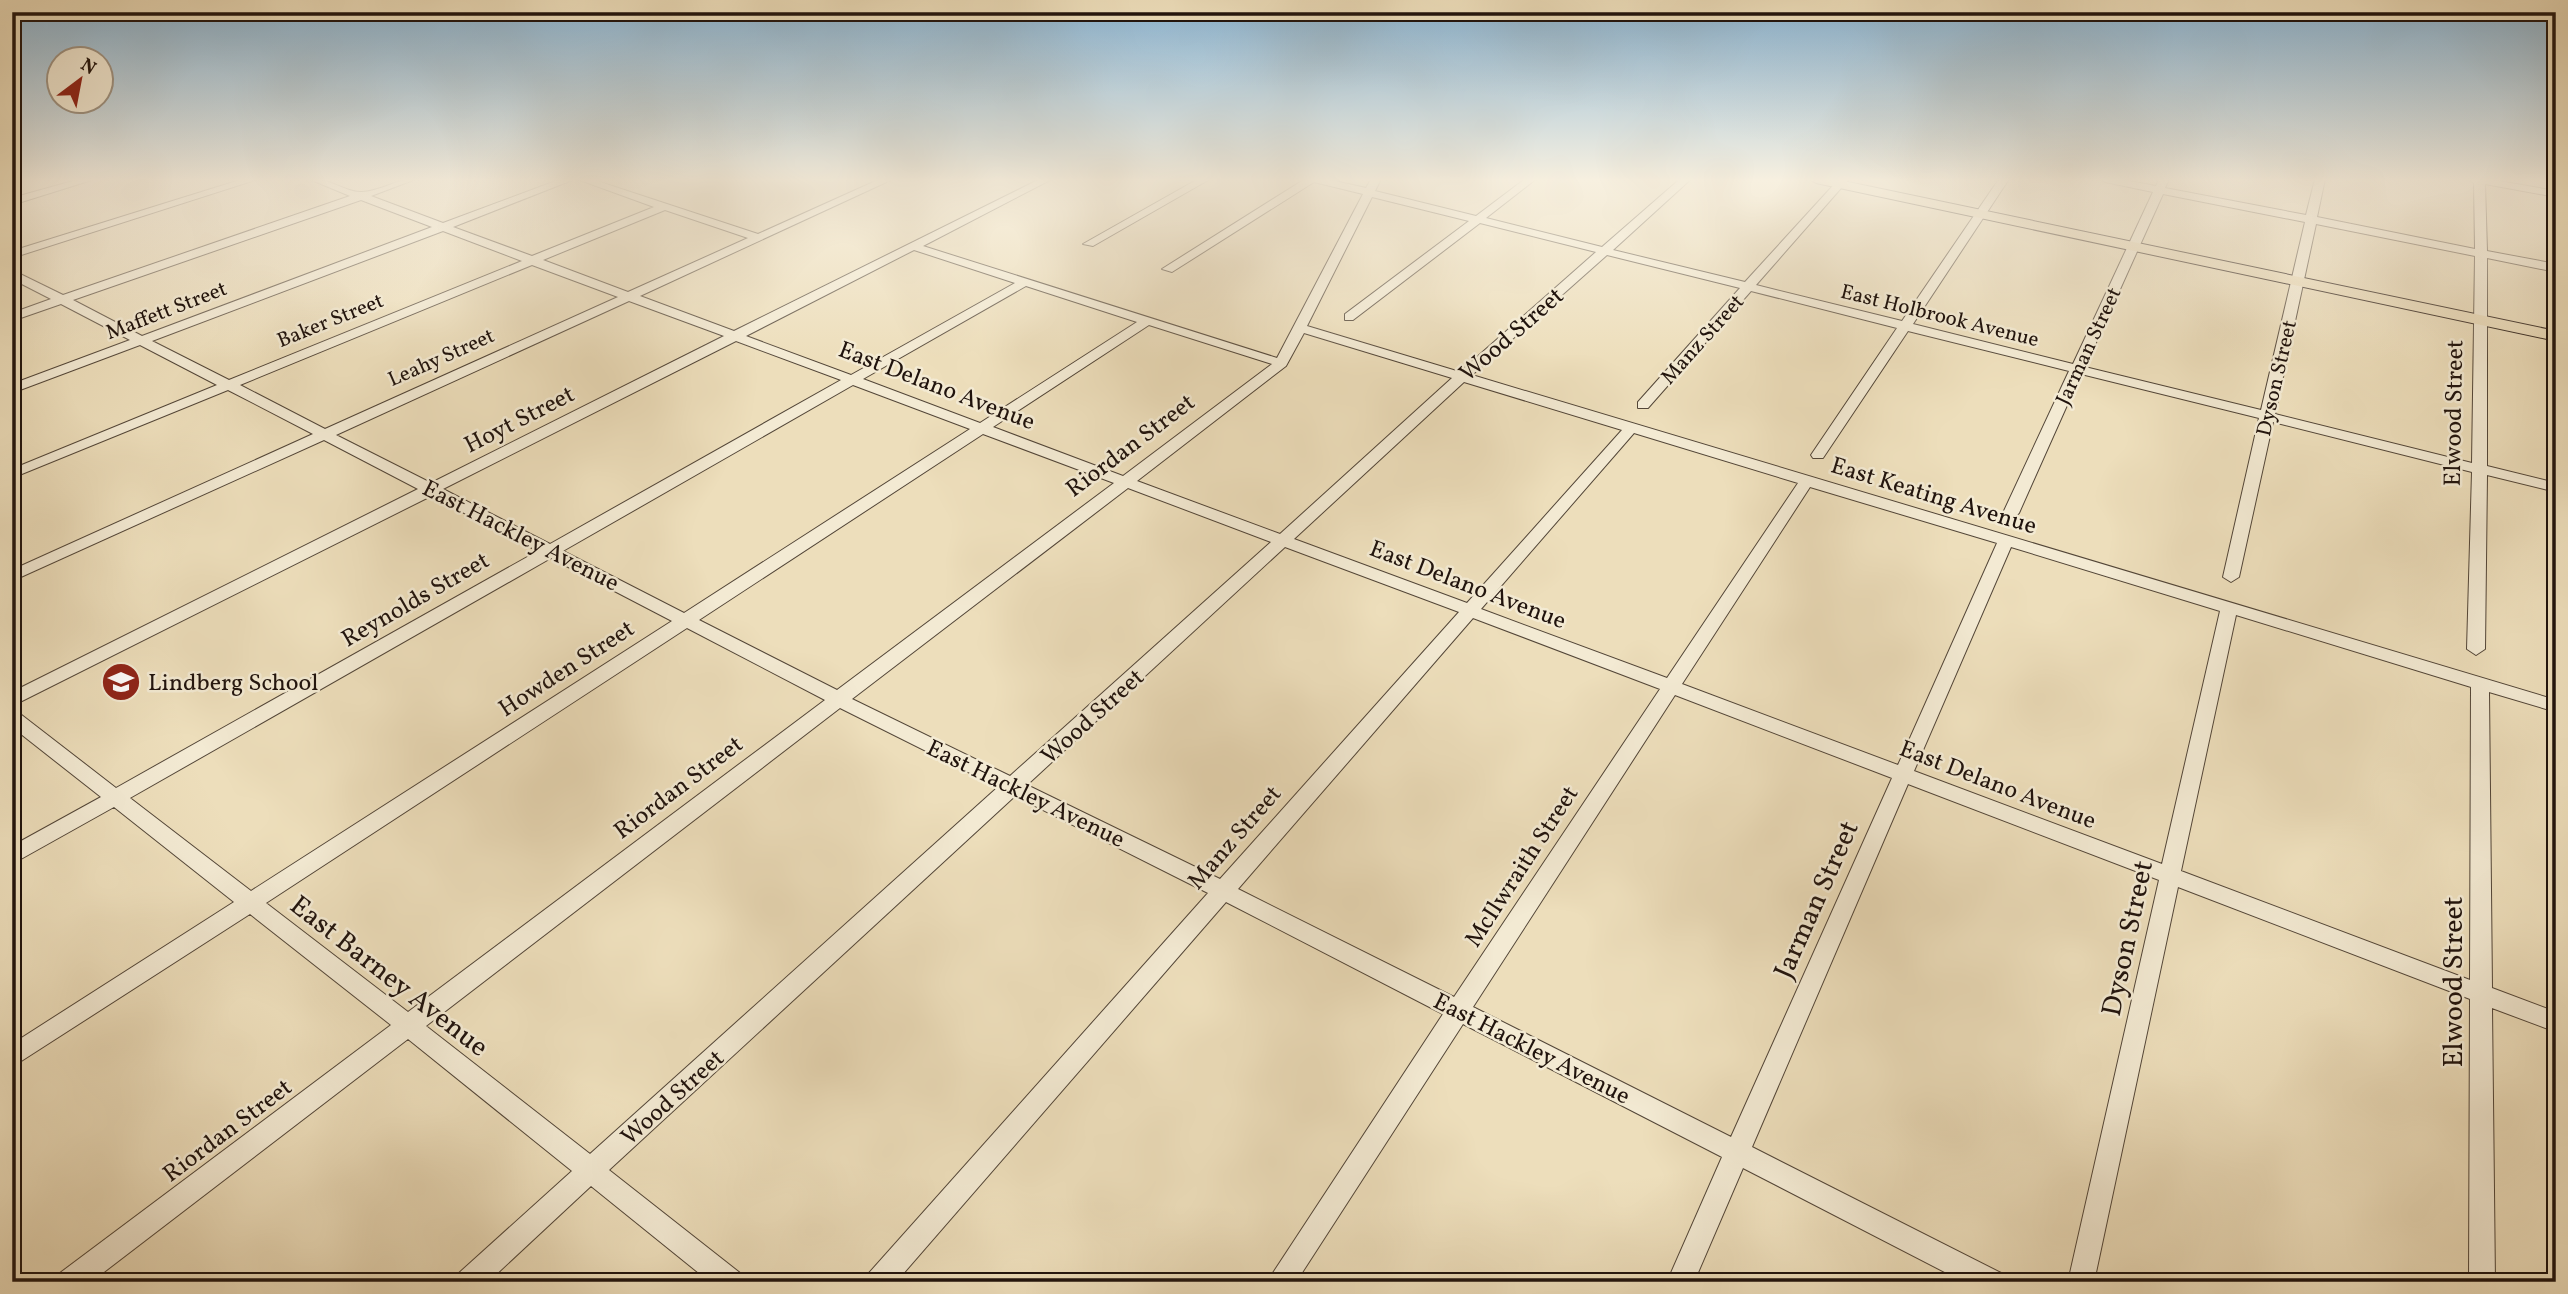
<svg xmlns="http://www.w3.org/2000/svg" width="2568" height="1294" font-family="Vollkorn,serif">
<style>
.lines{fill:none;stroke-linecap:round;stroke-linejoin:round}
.minor-casing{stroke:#534638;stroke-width:2}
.major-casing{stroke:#20130d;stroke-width:2}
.minor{fill:#f3ead3;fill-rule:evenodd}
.major{fill:#eddebb;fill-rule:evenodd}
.labels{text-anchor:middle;stroke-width:5;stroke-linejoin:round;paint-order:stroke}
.far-street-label{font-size:21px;fill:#20130d;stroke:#f3ead3}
.street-label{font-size:24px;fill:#20130d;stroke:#f3ead3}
.poi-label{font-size:24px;fill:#20130d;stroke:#f3ead3;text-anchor:start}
.near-street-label{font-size:28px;fill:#20130d;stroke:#f3ead3}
</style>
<rect width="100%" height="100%" fill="#eddebb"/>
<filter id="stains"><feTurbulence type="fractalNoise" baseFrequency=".00286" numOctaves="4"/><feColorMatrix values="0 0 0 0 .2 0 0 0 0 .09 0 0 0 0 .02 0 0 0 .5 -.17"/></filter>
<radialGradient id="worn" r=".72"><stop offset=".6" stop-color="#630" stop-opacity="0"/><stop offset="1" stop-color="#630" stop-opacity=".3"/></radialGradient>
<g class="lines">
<g class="minor-casing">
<g id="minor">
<path d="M 80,179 L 95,179 L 12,205 L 12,198 Z"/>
<path d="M 243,179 L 258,179 L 12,258 L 12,251 Z"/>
<path d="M 309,179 C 328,177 346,193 362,192 C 381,191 396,179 416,179 L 371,196 L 443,223 L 561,179 L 575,179 L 453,227 L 532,256 L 654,207 L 577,179 L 591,179 L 758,234 L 880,179 L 893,179 L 640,296 L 734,331 L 1040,179 L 1052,179 L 923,246 L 1277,358 L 1363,194 L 1314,182 L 1172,272 L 1162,269 L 1305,179 L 1326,179 L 1366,188 L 1371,179 L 1381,179 L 1375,191 L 1476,216 L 1525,179 L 1536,179 L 1486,218 L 1602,247 L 1680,179 L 1691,179 L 1613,250 L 1745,282 L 1839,179 L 1849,179 L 1756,285 L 1902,321 L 1999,179 L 2009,179 L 1913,324 L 2073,364 L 2153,192 L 2105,182 L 2100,179 L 2119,179 L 2156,186 L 2159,179 L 2169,179 L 2165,188 L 2306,215 L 2315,179 L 2325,179 L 2317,217 L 2475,249 L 2474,183 L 2467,179 L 2488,179 L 2556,191 L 2556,197 L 2485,184 L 2487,251 L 2556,264 L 2556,272 L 2487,258 L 2487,466 L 2556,483 L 2556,492 L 2487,475 L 2485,649 L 2476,655 L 2467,649 L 2472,472 L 2273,422 L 2239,577 L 2231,582 L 2223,577 L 2259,418 L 2081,374 L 2019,513 L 2016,516 L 2006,516 L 2003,513 L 2069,371 L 1908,331 L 1823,458 L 1813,458 L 1811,455 L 1897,328 L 1751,291 L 1648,408 L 1638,408 L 1638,402 L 1740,288 L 1607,255 L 1472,375 L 2556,700 L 2556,712 L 2489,692 L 2492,988 L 2556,1012 L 2556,1032 L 2492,1008 L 2495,1282 L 2469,1282 L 2470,999 L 2178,887 L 2094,1282 L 2068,1282 L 2159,880 L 1908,784 L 1752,1147 L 2001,1273 L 2005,1282 L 1964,1282 L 1743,1168 L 1694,1282 L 1667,1282 L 1722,1157 L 1463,1024 L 1296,1282 L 1267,1282 L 1443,1014 L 1226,902 L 896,1282 L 865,1282 L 869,1273 L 1208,893 L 1015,796 L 609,1170 L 740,1273 L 744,1282 L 710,1282 L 591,1186 L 488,1282 L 455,1282 L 459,1273 L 572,1171 L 408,1039 L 91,1282 L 56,1282 L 60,1273 L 391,1025 L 250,914 L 12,1067 L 12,1044 L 234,902 L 114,807 L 12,864 L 12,846 L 101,797 L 12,727 L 12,711 L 19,713 L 116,788 L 538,551 L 431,496 L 12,706 L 12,692 L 418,489 L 324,440 L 12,581 L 12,570 L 313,434 L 228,390 L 12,478 L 12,469 L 217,385 L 140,345 L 12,393 L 12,384 L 130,340 L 61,304 L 12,321 L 12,313 L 51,299 L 12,279 L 12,270 L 63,295 L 350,196 ZM 2163,194 L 2305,222 L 2261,410 L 2085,367 ZM 1372,197 L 1469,221 L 1345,314 L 1345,320 L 1353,320 L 1480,223 L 1596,252 L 1460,372 L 1307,326 ZM 361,200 L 432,227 L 142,336 L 73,300 ZM 665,210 L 748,238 L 628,292 L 543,260 ZM 2316,224 L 2475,256 L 2472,463 L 2275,414 ZM 443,231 L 522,261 L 229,380 L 152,341 ZM 914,250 L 1015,283 L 851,375 L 746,336 ZM 532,265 L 618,297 L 325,429 L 240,385 ZM 1026,286 L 1137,322 L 980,423 L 863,379 ZM 629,301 L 724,336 L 431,483 L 336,435 ZM 1149,325 L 1272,364 L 1123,476 L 993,427 ZM 1304,333 L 1452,378 L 1280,534 L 1137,481 L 1286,366 ZM 736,341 L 841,380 L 550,544 L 443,489 ZM 1464,382 L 1622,430 L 1467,603 L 1294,539 ZM 853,385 L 970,429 L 684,613 L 563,551 ZM 1634,433 L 1798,483 L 1667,678 L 1481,609 ZM 983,434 L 1114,483 L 837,690 L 699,620 ZM 1810,487 L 1997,543 L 1898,765 L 1682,684 ZM 1128,488 L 1271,542 L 1010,776 L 852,699 ZM 1285,547 L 1459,612 L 1220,879 L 1027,785 ZM 2011,547 L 2220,611 L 2162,864 L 1914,771 ZM 551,558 L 672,621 L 251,891 L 130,798 ZM 2236,615 L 2471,687 L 2470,980 L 2181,871 ZM 1473,618 L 1660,689 L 1454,997 L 1238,889 ZM 687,628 L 825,700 L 408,1012 L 266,903 ZM 1675,695 L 1892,778 L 1731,1137 L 1473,1007 ZM 840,708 L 998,787 L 590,1154 L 426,1026 Z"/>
<path d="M 1198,179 L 1210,179 L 1093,246 L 1083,244 Z"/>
</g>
</g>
<g class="major-casing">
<path id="major" d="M 1809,179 L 1834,179 L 2556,331 L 2556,341 L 1816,183 Z"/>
</g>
<use href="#minor" class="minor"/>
<use href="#major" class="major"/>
</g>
<linearGradient id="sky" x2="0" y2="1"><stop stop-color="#8ab6d6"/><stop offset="0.5" stop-color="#f7f0e0"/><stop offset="1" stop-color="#f7f0e0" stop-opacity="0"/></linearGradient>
<rect width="2568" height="360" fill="url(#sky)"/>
<defs>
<g id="school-disc" transform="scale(2.0125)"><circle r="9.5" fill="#8f2418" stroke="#f3ead3"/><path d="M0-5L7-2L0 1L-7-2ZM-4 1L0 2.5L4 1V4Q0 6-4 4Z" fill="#fff"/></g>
</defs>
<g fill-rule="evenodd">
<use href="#school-disc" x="121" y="682"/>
</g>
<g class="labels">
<g class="far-street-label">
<text transform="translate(166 310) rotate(-21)" y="7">Maffett Street</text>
<text transform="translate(1940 315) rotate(14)" y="7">East Holbrook Avenue</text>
<text transform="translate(330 320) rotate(-22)" y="7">Baker Street</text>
<text transform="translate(1702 339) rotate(-48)" y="7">Manz Street</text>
<text transform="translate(2088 346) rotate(-65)" y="7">Jarman Street</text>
<text transform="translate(441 357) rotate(-24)" y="7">Leahy Street</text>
<text transform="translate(2276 378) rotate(-77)" y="7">Dyson Street</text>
</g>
<g class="street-label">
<text transform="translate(1511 334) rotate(-41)" y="8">Wood Street</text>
<text transform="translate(937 385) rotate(21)" y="8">East Delano Avenue</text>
<text transform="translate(2453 413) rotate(-89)" y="8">Elwood Street</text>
<text transform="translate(519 419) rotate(-27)" y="8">Hoyt Street</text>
<text transform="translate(1130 445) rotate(-37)" y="8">Riordan Street</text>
<text transform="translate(1934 495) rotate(17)" y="8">East Keating Avenue</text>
<text transform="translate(521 535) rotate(27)" y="8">East Hackley Avenue</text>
<text transform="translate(1468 584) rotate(21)" y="8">East Delano Avenue</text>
<text transform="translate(415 599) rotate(-30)" y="8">Reynolds Street</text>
<text transform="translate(566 668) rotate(-33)" y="8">Howden Street</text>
<text transform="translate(1092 716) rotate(-42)" y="8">Wood Street</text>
<text transform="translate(1998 784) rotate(21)" y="8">East Delano Avenue</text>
<text transform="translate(678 787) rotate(-37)" y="8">Riordan Street</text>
<text transform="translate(1026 793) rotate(26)" y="8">East Hackley Avenue</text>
<text transform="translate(1234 837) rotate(-49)" y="8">Manz Street</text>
<text transform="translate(1521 866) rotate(-57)" y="8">McIlwraith Street</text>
<text transform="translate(1532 1048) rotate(27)" y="8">East Hackley Avenue</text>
<text transform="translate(672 1097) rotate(-42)" y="8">Wood Street</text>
<text transform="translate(227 1130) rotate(-37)" y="8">Riordan Street</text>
</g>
<g class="poi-label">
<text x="148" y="690">Lindberg School</text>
</g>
<g class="near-street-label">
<text transform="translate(1815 899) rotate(-66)" y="10">Jarman Street</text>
<text transform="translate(2126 938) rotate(-78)" y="10">Dyson Street</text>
<text transform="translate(390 975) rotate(38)" y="10">East Barney Avenue</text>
<text transform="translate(2452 982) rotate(-90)" y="10">Elwood Street</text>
</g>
</g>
<rect width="2568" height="1294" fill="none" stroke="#eddebb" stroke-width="42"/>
<rect x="14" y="14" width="2540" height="1266" fill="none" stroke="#20130d" stroke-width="3.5"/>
<rect x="21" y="21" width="2526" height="1252" fill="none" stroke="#20130d" stroke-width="2"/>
<g transform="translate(80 80) rotate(32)"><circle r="33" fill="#f3ead3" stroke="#9f9484" stroke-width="2"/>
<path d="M0-5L12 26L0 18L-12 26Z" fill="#8f2418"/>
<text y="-10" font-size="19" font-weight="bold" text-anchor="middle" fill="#20130d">N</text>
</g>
<rect width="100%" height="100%" filter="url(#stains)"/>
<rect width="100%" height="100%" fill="url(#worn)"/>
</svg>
